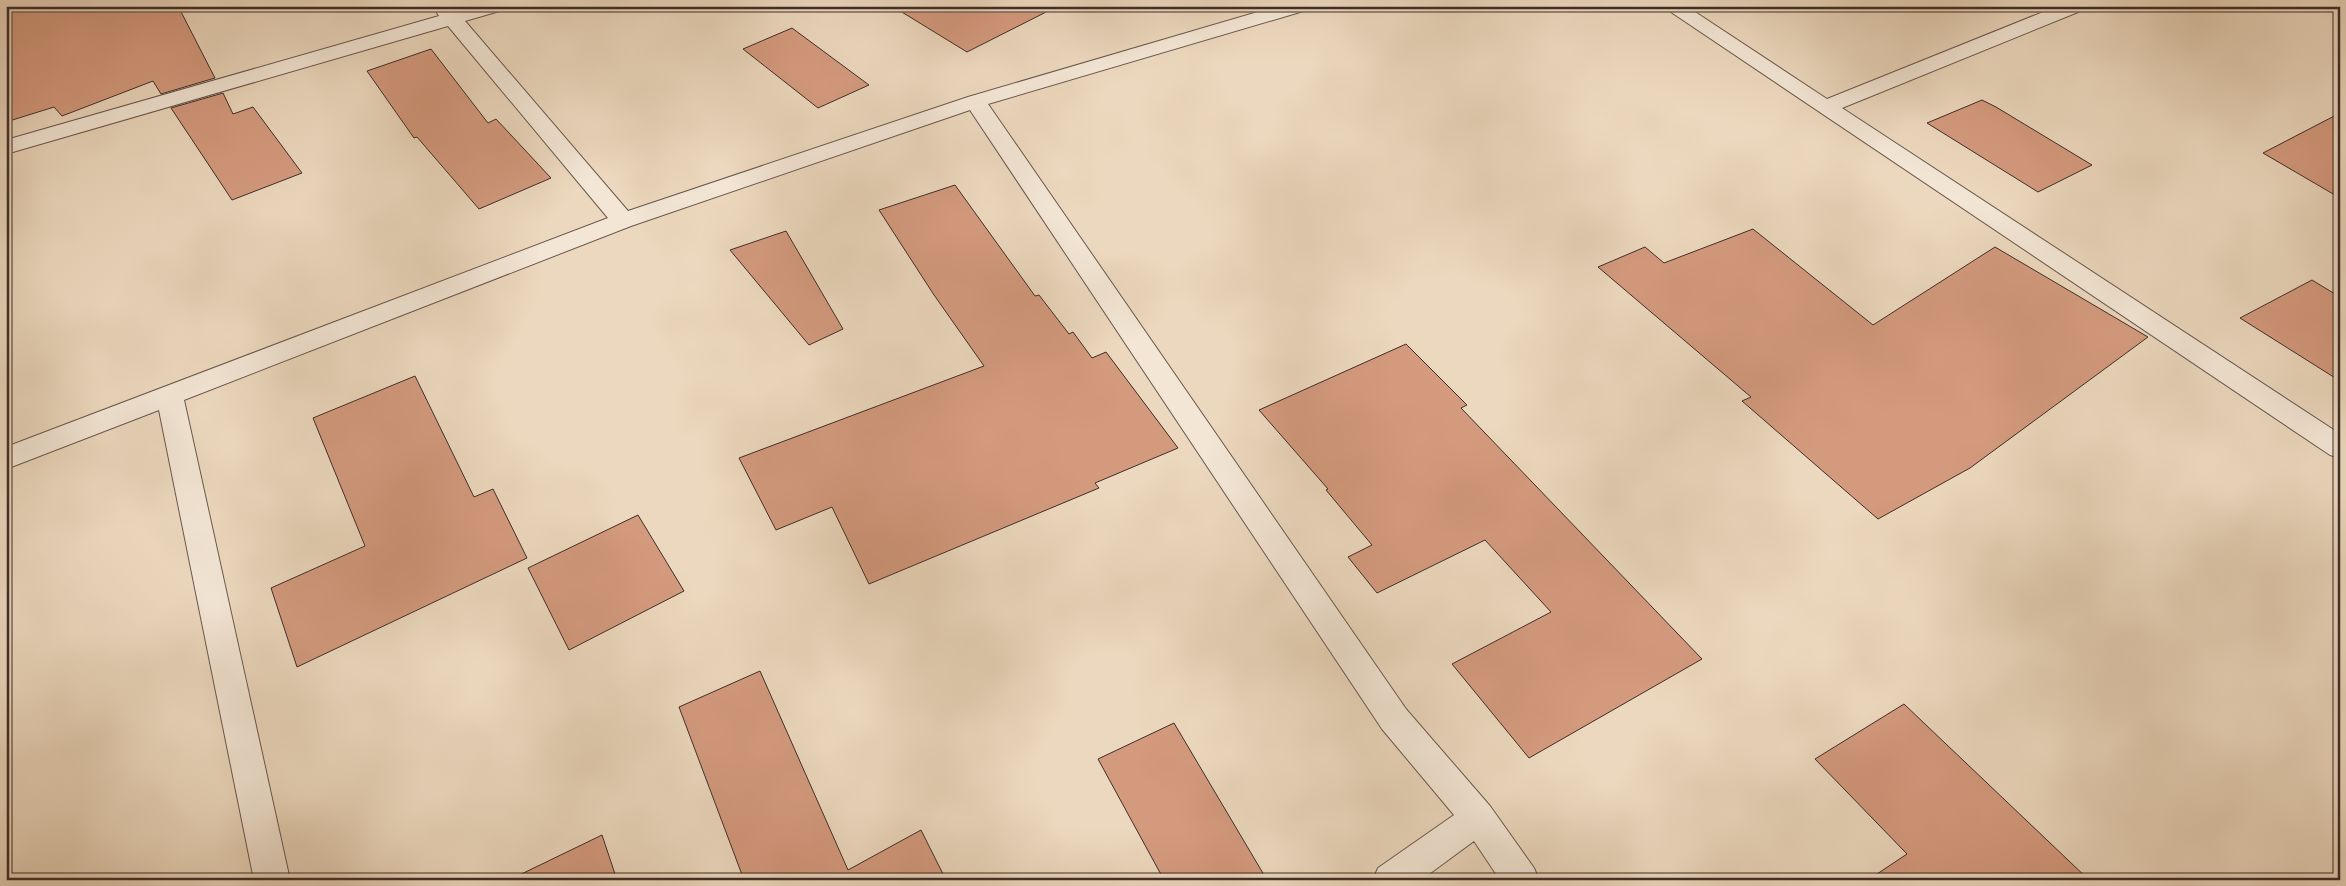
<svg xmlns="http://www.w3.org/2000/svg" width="2346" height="886" font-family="'Libre Bodoni',serif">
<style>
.building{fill:#d49a7e;stroke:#3f2e28}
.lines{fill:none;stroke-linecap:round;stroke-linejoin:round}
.minor-casing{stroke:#6a584e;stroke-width:2}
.minor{fill:#f3e6d5;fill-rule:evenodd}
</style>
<rect width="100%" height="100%" fill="#ecd8be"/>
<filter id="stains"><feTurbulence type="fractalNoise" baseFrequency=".004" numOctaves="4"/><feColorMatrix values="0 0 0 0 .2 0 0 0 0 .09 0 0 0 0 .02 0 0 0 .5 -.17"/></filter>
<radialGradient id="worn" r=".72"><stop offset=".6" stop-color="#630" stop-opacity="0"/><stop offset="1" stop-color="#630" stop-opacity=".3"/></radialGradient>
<g class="building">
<path d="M 6,6 L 178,6 L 215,78 L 161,94 L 153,81 L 62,116 L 54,107 L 6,122 Z"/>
<path d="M 892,6 L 1058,6 L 967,52 Z"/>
<path d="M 792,28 L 869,85 L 818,108 L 743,49 Z"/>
<path d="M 431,49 L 488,123 L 496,119 L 551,178 L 479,209 L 417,137 L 414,138 L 367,71 Z"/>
<path d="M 223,93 L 233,114 L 253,107 L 302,173 L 232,200 L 171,108 Z"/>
<path d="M 1982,100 L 1996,107 L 2092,165 L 2038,192 L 1927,123 Z"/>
<path d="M 2340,113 L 2340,198 L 2263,153 Z"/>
<path d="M 955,185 L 1035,296 L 1039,295 L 1069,334 L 1073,332 L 1092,358 L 1106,352 L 1178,448 L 1095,483 L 1099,488 L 869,584 L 832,507 L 776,530 L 739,458 L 984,366 L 934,295 L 879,210 Z"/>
<path d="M 1753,229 L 1873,325 L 1995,247 L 2148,337 L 1970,468 L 1878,519 L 1742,401 L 1751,397 L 1598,267 L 1645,247 L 1664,263 Z"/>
<path d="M 786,231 L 843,329 L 809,345 L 730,250 Z"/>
<path d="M 2312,280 L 2340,297 L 2340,381 L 2240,318 Z"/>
<path d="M 1406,344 L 1467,405 L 1461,408 L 1702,659 L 1529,758 L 1452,664 L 1551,612 L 1485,540 L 1377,593 L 1348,557 L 1372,545 L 1326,490 L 1328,489 L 1259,410 Z"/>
<path d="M 415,376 L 474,497 L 493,489 L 527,558 L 297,667 L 271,588 L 365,546 L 313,418 Z"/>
<path d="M 638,515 L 684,591 L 569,650 L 528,568 Z"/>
<path d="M 760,671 L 848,870 L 921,830 L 946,880 L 744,880 L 679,707 Z"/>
<path d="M 1904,704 L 2089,880 L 1868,880 L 1907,854 L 1815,759 Z"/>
<path d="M 1174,723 L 1267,880 L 1164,880 L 1098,759 Z"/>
<path d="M 602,835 L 617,880 L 509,880 Z"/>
</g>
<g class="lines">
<g class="minor-casing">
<g id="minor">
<path d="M 452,6 L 456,11 L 474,6 L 506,6 L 503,10 L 465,21 L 628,211 L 968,97 L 1278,6 L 1310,6 L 1307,10 L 988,104 L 1406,709 L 1490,806 L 1534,868 L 1539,880 L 1500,880 L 1474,841 L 1421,880 L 1373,880 L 1378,868 L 1454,815 L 1382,729 L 970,110 L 631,226 L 184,400 L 290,880 L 254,880 L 159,410 L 6,469 L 6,447 L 608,218 L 448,26 L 6,154 L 6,140 L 439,16 L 433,6 Z"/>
<path d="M 1662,6 L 1686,6 L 1827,99 L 2058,6 L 2086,6 L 2083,10 L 1842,108 L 2340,434 L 2340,458 L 2330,455 Z"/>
</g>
</g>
<use href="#minor" class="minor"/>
</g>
<rect width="2346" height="886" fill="none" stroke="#ecd8be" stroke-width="25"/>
<rect x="8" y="8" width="2331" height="871" fill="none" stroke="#3f2e28" stroke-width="2.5"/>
<rect x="12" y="12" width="2321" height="861" fill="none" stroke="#3f2e28"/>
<rect width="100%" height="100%" filter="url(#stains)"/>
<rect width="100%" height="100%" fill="url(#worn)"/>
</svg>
